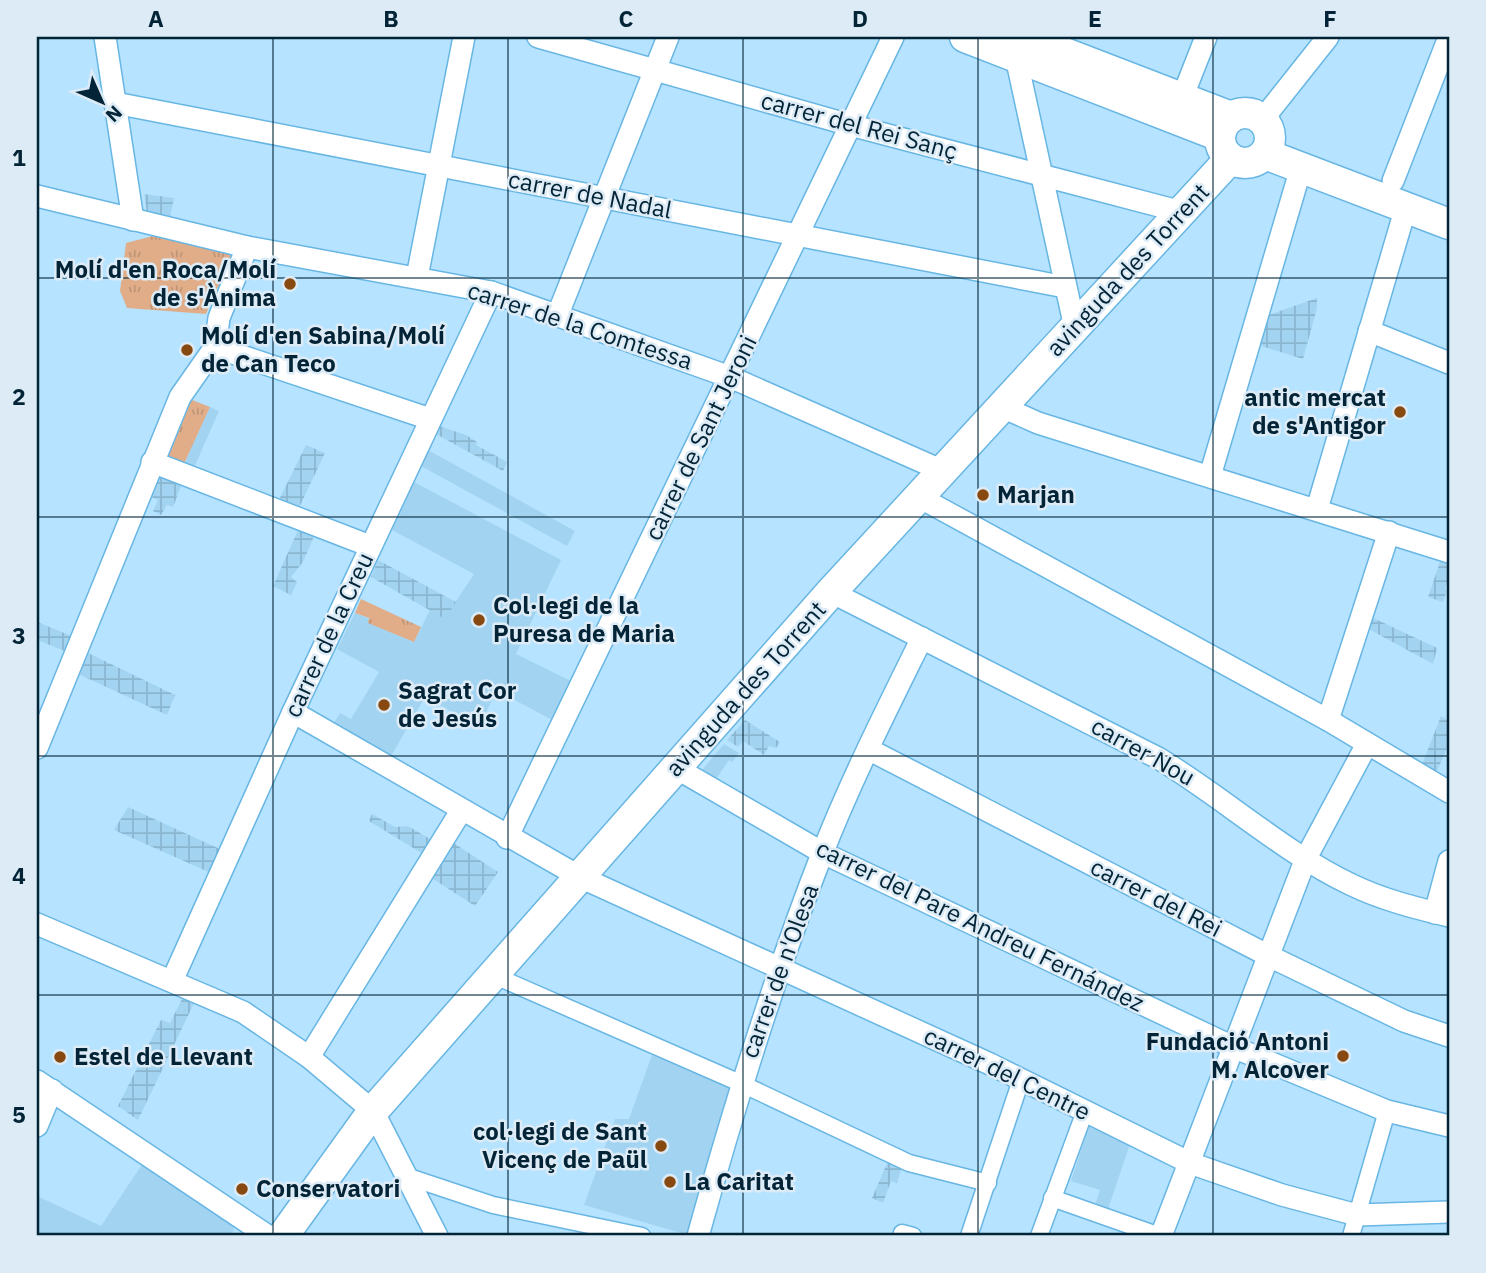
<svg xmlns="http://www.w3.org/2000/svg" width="1486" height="1273" font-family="'IBM Plex Sans',sans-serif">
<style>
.built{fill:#a2d4f2}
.industrial{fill:url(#industrial-grid)}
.grass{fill:url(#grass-tufts)}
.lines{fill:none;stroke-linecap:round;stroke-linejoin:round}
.pedestrian-casing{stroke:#68b6e3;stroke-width:19}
.minor-casing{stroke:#68b6e3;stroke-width:24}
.secondary-casing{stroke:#68b6e3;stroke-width:33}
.pedestrian{stroke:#fff;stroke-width:16}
.minor{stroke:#fff;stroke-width:21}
.secondary{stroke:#fff;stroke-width:30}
.grid{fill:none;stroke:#022436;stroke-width:2;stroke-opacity:0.55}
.poi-dot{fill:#884910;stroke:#dcebf5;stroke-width:2.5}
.labels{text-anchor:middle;stroke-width:5;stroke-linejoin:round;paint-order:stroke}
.street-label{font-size:24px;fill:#022436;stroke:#dcebf5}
.poi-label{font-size:24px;font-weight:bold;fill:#022436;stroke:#dcebf5;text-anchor:start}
.neatline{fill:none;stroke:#022436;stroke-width:2.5}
.grid-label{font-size:23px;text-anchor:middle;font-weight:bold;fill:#022436}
</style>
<defs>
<pattern id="industrial-grid" width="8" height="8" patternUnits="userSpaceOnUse" patternTransform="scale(1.75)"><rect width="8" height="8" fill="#a2d4f2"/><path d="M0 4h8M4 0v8" fill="none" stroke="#8ab6d0"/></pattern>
<pattern id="grass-tufts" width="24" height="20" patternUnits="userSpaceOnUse" patternTransform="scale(1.75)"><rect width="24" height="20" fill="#e1ad89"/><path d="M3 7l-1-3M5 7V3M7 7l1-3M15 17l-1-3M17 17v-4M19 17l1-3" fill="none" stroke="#bf9577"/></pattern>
</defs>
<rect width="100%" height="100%" fill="#b6e3ff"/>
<g class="built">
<path d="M 210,407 L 219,411 L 193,470 L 183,466 Z"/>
<path d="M 428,450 L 575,531 L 567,546 L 421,466 Z"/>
<path d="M 414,482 L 561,560 L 516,654 L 575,683 L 556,722 L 496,690 L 480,727 L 425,697 L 390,758 L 346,729 L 343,733 L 332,726 L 340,713 L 351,719 L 379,672 L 337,649 L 355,613 L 370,619 L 368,622 L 414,642 L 430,610 L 445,618 L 474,574 L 392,530 Z"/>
<path d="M 724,744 L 739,753 L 732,762 L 729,760 L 712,785 L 702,779 L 702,770 Z"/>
<path d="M 652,1055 L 731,1088 L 688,1235 L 584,1205 L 615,1119 L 629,1119 Z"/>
<path d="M 1090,1123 L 1131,1141 L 1108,1209 L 1095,1205 L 1100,1190 L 1071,1181 Z"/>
<path d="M 143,1163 L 231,1222 L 234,1230 L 231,1236 L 37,1236 L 37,1196 L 101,1226 Z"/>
</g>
<g class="industrial">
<path d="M 144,194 L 174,198 L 170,218 L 147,213 Z"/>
<path d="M 1317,298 L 1317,308 L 1303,359 L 1258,345 L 1266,316 Z"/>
<path d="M 439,426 L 466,435 L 477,442 L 476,445 L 507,462 L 503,471 L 436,434 Z"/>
<path d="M 306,445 L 325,453 L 297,512 L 277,504 Z"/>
<path d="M 164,473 L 183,481 L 173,507 L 167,505 L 161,515 L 153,511 L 158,500 L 147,495 L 155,476 Z"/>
<path d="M 299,528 L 315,534 L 303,562 L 291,577 L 297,582 L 291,595 L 273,586 Z"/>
<path d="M 1441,559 L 1449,562 L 1449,578 L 1445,589 L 1447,590 L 1443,602 L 1428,597 Z"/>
<path d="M 378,560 L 456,602 L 445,619 L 371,577 Z"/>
<path d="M 1369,616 L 1437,648 L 1433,664 L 1365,627 Z"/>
<path d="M 37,622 L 74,637 L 67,652 L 37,640 Z"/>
<path d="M 84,651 L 175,695 L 167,715 L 76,673 Z"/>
<path d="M 1441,716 L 1449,721 L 1449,743 L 1435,776 L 1421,767 Z"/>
<path d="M 745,720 L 780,742 L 776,748 L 769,746 L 764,755 L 743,741 L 738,747 L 727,740 Z"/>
<path d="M 128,807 L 222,850 L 211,873 L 114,830 Z"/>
<path d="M 372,814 L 395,827 L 408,826 L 437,843 L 428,857 L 369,821 Z"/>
<path d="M 452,842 L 498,872 L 475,906 L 430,877 Z"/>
<path d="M 184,995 L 196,999 L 138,1120 L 118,1106 L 161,1020 L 170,1023 Z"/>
<path d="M 888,1161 L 902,1166 L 897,1183 L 891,1181 L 883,1203 L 872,1198 Z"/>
</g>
<g class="grass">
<path d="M 153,236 L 227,249 L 231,257 L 206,314 L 127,308 L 120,291 L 126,243 Z"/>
<path d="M 187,398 L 210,407 L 183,466 L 161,458 Z"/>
<path d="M 361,599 L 421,627 L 414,642 L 368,623 L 369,618 L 355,613 Z"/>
</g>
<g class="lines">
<g class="pedestrian-casing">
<g id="pedestrian">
<path d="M 493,975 L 740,1083 L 909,1163 L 988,1183"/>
<path d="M 406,1176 L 493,1205 L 642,1236"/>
<path d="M 1052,1198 L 1160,1236"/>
<path d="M 901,1236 L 902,1233 L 913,1236"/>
<path d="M 969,1236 L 1021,1080"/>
<path d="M 1039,1236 L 1085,1111"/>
<path d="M 1351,1236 L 1387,1111"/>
</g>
</g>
<g class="minor-casing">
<g id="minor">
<path d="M 105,37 L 133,220"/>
<path d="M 538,37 L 850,125 L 1182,212"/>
<path d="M 1016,57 L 1075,328"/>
<path d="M 1182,98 L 1206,37"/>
<path d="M 115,103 L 1065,287"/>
<path d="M 1263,119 L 1328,37"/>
<path d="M 1393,181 L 1449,37"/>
<path d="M 37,196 L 247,247 L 491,292 L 730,377 L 943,471"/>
<path d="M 417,277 L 464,37"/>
<path d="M 558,314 L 668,37"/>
<path d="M 1369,331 L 1449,363"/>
<path d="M 215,347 L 430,419"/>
<path d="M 1002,407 L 1038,423 L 1449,552"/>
<path d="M 152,462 L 370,546"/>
<path d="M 1210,476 L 1301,168"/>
<path d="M 919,497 L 1328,720 L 1449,792"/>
<path d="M 1317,509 L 1406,207"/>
<path d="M 831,592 L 1158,758 C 1223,797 1284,853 1352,885 C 1383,900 1416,908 1449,916"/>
<path d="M 293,712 L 580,877 L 990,1064 L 1190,1163 L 1282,1195 L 1357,1215 L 1449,1212"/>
<path d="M 1328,720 L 1389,532"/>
<path d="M 37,748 L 180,397 L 215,347 L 219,318 L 247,247"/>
<path d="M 868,749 L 1269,956 L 1404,1021 L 1449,1036"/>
<path d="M 676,768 L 823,853 L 1233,1047 L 1387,1111 L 1449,1126"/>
<path d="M 507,838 L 893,37"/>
<path d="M 1435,913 L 1449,861"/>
<path d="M 37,924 L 243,1012 L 309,1057 L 373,1111 L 437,1236"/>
<path d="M 172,981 L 293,712 L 491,292"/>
<path d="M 309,1057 L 461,811"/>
<path d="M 37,1081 L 268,1236"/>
<path d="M 37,1126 L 52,1090"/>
<path d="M 698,1236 C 734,1107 773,979 822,854 C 851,780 887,709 922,638"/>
<path d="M 1161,1236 L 1306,858 L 1367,744"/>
</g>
</g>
<g class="secondary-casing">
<g id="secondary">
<path d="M 965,37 L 1220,136"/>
<path d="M 1023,37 L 1231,117"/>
<circle cx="1245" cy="138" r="25"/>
<path d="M 1265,154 L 1449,224"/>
<path d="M 283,1236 L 373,1111 L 831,592 L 1230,159"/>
</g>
</g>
<use href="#pedestrian" class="pedestrian"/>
<use href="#minor" class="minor"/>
<use href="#secondary" class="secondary"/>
</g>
<path class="grid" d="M 273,37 L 273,1236M 508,37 L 508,1236M 743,37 L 743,1236M 978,37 L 978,1236M 1213,37 L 1213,1236M 37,278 L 1449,278M 37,517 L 1449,517M 37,756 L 1449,756M 37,995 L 1449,995"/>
<g class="poi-dot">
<circle cx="290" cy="284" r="7"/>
<circle cx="187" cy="350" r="7"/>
<circle cx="1400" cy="412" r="7"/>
<circle cx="983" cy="495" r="7"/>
<circle cx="479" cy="620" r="7"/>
<circle cx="384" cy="705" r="7"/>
<circle cx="1343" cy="1056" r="7"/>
<circle cx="60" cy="1057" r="7"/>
<circle cx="661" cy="1146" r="7"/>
<circle cx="670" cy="1182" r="7"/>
<circle cx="242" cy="1189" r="7"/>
</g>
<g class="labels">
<g class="street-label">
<text transform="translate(859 126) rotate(15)" y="8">carrer del Rei Sanç</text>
<text transform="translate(590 195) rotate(11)" y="8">carrer de Nadal</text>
<text transform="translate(1128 270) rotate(-47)" y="8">avinguda des Torrent</text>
<text transform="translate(580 326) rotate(18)" y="8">carrer de la Comtessa</text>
<text transform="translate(701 438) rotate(-64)" y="8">carrer de Sant Jeroni</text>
<text transform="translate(329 635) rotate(-65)" y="8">carrer de la Creu</text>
<text transform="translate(746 689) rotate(-48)" y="8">avinguda des Torrent</text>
<text transform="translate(1143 752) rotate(29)" y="8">carrer Nou</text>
<text transform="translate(1156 898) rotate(27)" y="8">carrer del Rei</text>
<text transform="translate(980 926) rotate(26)" y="8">carrer del Pare Andreu Fernández</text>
<text transform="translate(780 971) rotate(-70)" y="8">carrer de n'Olesa</text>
<text transform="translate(1007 1074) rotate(26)" y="8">carrer del Centre</text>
</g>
<g class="poi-label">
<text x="276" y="278" text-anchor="end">Molí d'en Roca/Molí<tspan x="276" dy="28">de s'Ànima</tspan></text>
<text x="201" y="344">Molí d'en Sabina/Molí<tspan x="201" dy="28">de Can Teco</tspan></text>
<text x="1386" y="406" text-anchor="end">antic mercat<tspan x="1386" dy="28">de s'Antigor</tspan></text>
<text x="997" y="503">Marjan</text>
<text x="493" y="614">Col·legi de la<tspan x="493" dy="28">Puresa de Maria</tspan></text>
<text x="398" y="699">Sagrat Cor<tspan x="398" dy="28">de Jesús</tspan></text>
<text x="1329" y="1050" text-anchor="end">Fundació Antoni<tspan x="1329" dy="28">M. Alcover</tspan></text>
<text x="74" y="1065">Estel de Llevant</text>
<text x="647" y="1140" text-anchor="end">col·legi de Sant<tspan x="647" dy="28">Vicenç de Paül</tspan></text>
<text x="684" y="1190">La Caritat</text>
<text x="256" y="1197">Conservatori</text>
</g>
</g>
<rect width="1486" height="1273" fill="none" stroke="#dcebf5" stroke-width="77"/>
<g transform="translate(102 102) rotate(135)" stroke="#dcebf5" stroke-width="5" paint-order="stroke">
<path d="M0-5L12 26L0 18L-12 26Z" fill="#022436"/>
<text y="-10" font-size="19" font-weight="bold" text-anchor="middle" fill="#022436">N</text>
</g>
<rect x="38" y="38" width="1410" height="1196" class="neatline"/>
<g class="grid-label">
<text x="156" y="27">A</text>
<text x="391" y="27">B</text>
<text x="626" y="27">C</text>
<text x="860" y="27">D</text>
<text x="1095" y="27">E</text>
<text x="1330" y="27">F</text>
<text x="19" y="166">1</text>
<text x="19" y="405">2</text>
<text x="19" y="644">3</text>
<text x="19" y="884">4</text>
<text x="19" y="1123">5</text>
</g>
</svg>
